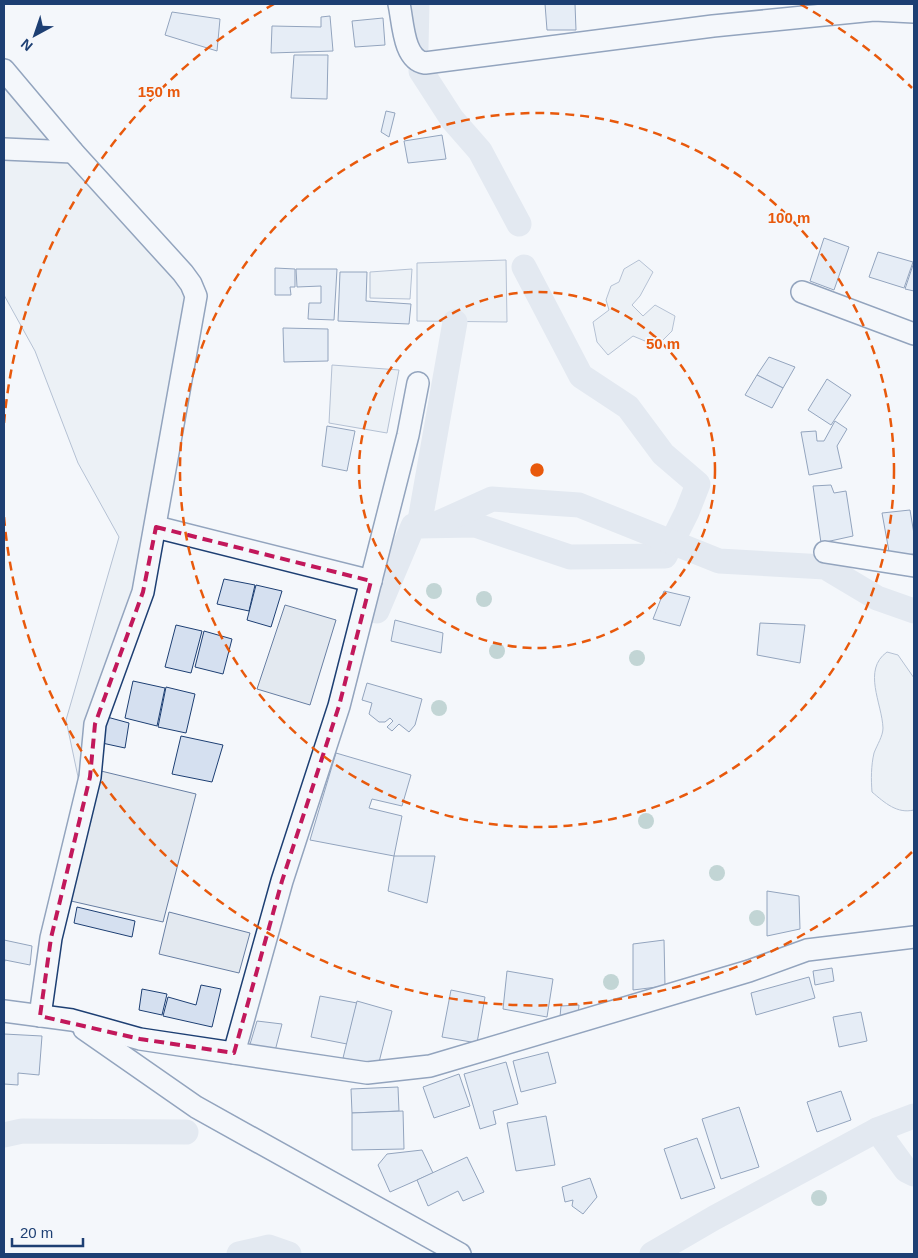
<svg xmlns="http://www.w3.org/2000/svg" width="918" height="1258" font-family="Arial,sans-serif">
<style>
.green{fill:#e3e9f0;stroke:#687fa3}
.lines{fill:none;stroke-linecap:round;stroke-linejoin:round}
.canal{stroke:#cfd7e4;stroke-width:25}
.building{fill:#d5e0f0;stroke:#1d3f73}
.street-casing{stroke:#1d3f73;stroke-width:24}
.street{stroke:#f4f7fb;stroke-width:21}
.tree{fill:#86aba6}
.marked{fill:none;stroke:#c2185b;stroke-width:4;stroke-dasharray:10 6;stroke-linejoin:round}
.ring{fill:none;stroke:#e8590c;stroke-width:2.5;stroke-dasharray:9 6}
.centre{fill:#e8590c;stroke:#f4f7fb;stroke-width:2.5}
.ring-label{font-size:15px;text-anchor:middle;font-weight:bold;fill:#e8590c;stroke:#f4f7fb;stroke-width:4;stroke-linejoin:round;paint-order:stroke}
</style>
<rect width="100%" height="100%" fill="#f4f7fb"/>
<g class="green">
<path d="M 4,80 L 187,293 L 153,519 L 81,791 L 66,720 L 119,537 L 78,463 L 35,351 L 4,295 Z"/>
<path d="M 506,260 L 507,322 L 417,321 L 417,263 Z"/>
<path d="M 639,260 L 653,272 L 640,296 L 632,305 L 643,316 L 655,305 L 675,316 L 672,331 L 657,346 L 633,336 L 608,355 L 597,342 L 593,322 L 609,310 L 606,300 L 611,286 L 619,282 L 624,269 Z"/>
<path d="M 412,269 L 410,299 L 370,298 L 370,272 Z"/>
<path d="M 332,365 L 399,370 L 387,433 L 329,423 Z"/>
<path d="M 285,605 L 336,620 L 310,705 L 257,689 Z"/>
<path d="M 887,652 L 898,655 L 914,678 L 914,810 C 897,814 885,803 872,792 C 871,779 871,766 874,753 C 877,745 883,736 883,728 C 882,703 862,670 887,652 Z"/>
<path d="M 101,771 L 196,794 L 163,922 L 71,901 Z"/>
<path d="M 169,912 L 250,933 L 239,973 L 159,954 Z"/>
</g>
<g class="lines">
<g class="canal">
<path d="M 416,48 L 417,4"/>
<path d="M 421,71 L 452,119 L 480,151 L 519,224"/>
<path d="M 455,322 L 419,526 L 475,525 L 570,557 L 665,556 L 687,512 L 698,484 L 663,454 L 628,407 L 581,376 L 524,267"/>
<path d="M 377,611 L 413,526 L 434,525 L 492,499 L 579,505 L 719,561 L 825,567 L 877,598 L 914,611"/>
<path d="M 877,1130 L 906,1170 L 914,1174"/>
<path d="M 4,1135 L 22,1131 L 186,1132"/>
<path d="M 239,1254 L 269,1247 L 289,1254"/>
<path d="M 652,1254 L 714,1218 L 877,1130 L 914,1116"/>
</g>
</g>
<g class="building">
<path d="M 545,4 L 575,4 L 576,30 L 547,30 Z"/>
<path d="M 172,12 L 220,19 L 217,51 L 165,35 Z"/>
<path d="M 330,16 L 333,51 L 271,53 L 272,26 L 321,27 L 321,17 Z"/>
<path d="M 383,18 L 385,45 L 355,47 L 352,21 Z"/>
<path d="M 294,55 L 328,55 L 327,99 L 291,98 Z"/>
<path d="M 386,111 L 395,113 L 389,137 L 381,132 Z"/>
<path d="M 442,135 L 446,159 L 408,163 L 404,141 Z"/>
<path d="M 824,238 L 849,247 L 834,290 L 810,281 Z"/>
<path d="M 878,252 L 913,262 L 904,288 L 869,277 Z"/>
<path d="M 914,262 L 914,291 L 905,289 Z"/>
<path d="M 275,268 L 295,269 L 295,287 L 290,287 L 291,295 L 275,295 Z"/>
<path d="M 296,269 L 337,269 L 334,320 L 308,319 L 309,303 L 321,303 L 321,286 L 297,287 Z"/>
<path d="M 340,272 L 367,272 L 366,301 L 411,304 L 409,324 L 338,321 Z"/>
<path d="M 283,328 L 328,329 L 328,361 L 284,362 Z"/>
<path d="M 769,357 L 795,367 L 783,388 L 757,375 Z"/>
<path d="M 757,375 L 783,388 L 772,408 L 745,395 Z"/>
<path d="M 827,379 L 851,395 L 831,425 L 808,410 Z"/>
<path d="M 835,421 L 847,429 L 837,446 L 842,468 L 809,475 L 801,432 L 816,431 L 817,441 L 824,441 Z"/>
<path d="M 327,426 L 355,431 L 347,471 L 322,466 Z"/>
<path d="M 831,485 L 834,493 L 846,491 L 853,536 L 821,543 L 813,486 Z"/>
<path d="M 910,510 L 914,534 L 914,554 L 890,557 L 882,513 Z"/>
<path d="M 224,579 L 255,585 L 249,611 L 217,604 Z"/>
<path d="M 256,585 L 282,591 L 271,627 L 247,620 Z"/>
<path d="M 664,591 L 690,597 L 680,626 L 653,619 Z"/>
<path d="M 395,620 L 443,633 L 441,653 L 391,641 Z"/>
<path d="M 760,623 L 805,625 L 800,663 L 757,655 Z"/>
<path d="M 176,625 L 202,631 L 191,673 L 165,667 Z"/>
<path d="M 204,631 L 232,639 L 223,674 L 195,667 Z"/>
<path d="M 133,681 L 165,688 L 157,726 L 125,718 Z"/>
<path d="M 367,683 L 422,699 L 415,725 L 409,732 L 399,724 L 392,731 L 387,727 L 393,721 L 390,718 L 385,722 L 379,722 L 369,714 L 372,703 L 362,700 Z"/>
<path d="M 166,687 L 195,694 L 186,733 L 158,727 Z"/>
<path d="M 107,717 L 129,723 L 125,748 L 102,743 Z"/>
<path d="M 181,736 L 223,745 L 212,782 L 172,774 Z"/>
<path d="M 336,753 L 411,775 L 402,806 L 372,799 L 369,808 L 402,816 L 394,856 L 310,840 Z"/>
<path d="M 394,856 L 435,856 L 427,903 L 388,891 Z"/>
<path d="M 767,891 L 799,896 L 800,929 L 767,936 Z"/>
<path d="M 77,907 L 135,921 L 132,937 L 74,923 Z"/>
<path d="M 4,940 L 32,946 L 30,965 L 5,960 L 4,965 Z"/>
<path d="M 664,940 L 665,986 L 633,990 L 633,944 Z"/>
<path d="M 832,968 L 834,981 L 815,985 L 813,971 Z"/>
<path d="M 507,971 L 553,979 L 547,1017 L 503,1009 Z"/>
<path d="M 809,977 L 815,998 L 756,1015 L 751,993 Z"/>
<path d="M 201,985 L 221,989 L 212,1027 L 163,1016 L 168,997 L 196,1005 Z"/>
<path d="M 142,989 L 167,994 L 162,1015 L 139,1010 Z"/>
<path d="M 451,990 L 485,997 L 477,1043 L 442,1037 Z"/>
<path d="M 320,996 L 357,1003 L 347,1044 L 311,1037 Z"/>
<path d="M 357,1001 L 392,1011 L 378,1066 L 343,1058 Z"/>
<path d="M 579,1005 L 578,1016 L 560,1017 L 561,1006 Z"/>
<path d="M 861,1012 L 867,1041 L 839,1047 L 833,1017 Z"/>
<path d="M 257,1021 L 282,1024 L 275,1051 L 248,1051 Z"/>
<path d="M 4,1034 L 42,1036 L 39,1075 L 18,1073 L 18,1085 L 4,1084 Z"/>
<path d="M 548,1052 L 556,1083 L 521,1092 L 513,1061 Z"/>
<path d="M 506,1062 L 518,1104 L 493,1111 L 496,1124 L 480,1129 L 464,1074 Z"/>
<path d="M 459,1074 L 470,1106 L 434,1118 L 423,1087 Z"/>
<path d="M 398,1087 L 399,1111 L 352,1113 L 351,1089 Z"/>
<path d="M 841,1091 L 851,1120 L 817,1132 L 807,1102 Z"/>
<path d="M 739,1107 L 759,1167 L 721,1179 L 702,1119 Z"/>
<path d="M 403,1111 L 404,1149 L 352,1150 L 352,1113 Z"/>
<path d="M 546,1116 L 555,1165 L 516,1171 L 507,1123 Z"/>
<path d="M 697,1138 L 715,1188 L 681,1199 L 664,1149 Z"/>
<path d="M 422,1150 L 433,1173 L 390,1192 L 378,1165 L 387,1154 Z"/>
<path d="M 467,1157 L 484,1192 L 463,1201 L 458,1191 L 428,1206 L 417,1180 Z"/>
<path d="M 590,1178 L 597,1197 L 583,1214 L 572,1206 L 573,1200 L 565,1202 L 562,1187 Z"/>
</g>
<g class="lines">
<g class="street-casing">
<g id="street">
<path d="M 399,4 C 403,21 403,60 425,63 L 713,26 L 874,10 L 914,12"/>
<path d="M 4,70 L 73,152 L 183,273 L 191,284 L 196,296 L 143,592 L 95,724 L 90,777 L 51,938 L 40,1016"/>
<path d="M 4,149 L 73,152"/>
<path d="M 802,292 L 914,334"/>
<path d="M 156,527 L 371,581"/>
<path d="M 825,552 L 914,566"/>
<path d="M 4,1011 L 72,1020 L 140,1039 L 367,1073 L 430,1066 L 749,971 L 807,950 L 914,937"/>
<path d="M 84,1029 L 196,1107 L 460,1254"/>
<path d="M 234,1053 L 282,881 L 339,706 L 408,435 L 418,383"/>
</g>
</g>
<use href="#street" class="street"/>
</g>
<g class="tree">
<circle cx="434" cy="591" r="8"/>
<circle cx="484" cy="599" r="8"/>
<circle cx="497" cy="651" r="8"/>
<circle cx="637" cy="658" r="8"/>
<circle cx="439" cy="708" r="8"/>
<circle cx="646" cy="821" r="8"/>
<circle cx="717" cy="873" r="8"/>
<circle cx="757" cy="918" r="8"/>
<circle cx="611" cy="982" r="8"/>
<circle cx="819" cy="1198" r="8"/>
</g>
<path d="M0 0H918V1258H0ZM 156,527 L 371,581 L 339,706 L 282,881 L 234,1053 L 140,1039 L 40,1016 L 51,938 L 90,777 L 95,724 L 143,592 Z" fill="#f4f7fb" fill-opacity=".55" fill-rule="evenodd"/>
<path class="marked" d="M 156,527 L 371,581 L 339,706 L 282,881 L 234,1053 L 140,1039 L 40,1016 L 51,938 L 90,777 L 95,724 L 143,592 Z"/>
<g class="ring">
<circle cx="537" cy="470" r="178"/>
<circle cx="537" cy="470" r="357"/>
<path d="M912 852A535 535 0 0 1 4 517M4 423A535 535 0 0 1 274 4M800 4A535 535 0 0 1 912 88"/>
</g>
<circle cx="537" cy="470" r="8" class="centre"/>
<g class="ring-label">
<text x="159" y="97">150 m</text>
<text x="789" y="223">100 m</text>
<text x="663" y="349">50 m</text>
</g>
<rect width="918" height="1258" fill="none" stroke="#1d3f73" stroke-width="10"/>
<g transform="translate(35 35) rotate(220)" stroke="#f4f7fb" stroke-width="4" paint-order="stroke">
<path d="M0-4L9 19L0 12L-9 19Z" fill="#1d3f73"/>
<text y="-8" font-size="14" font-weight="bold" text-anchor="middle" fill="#1d3f73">N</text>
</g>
<path d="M12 1238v8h71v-8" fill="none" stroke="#1d3f73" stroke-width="2.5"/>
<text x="20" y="1238" font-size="15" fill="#1d3f73" stroke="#f4f7fb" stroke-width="4" paint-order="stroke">20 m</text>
</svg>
